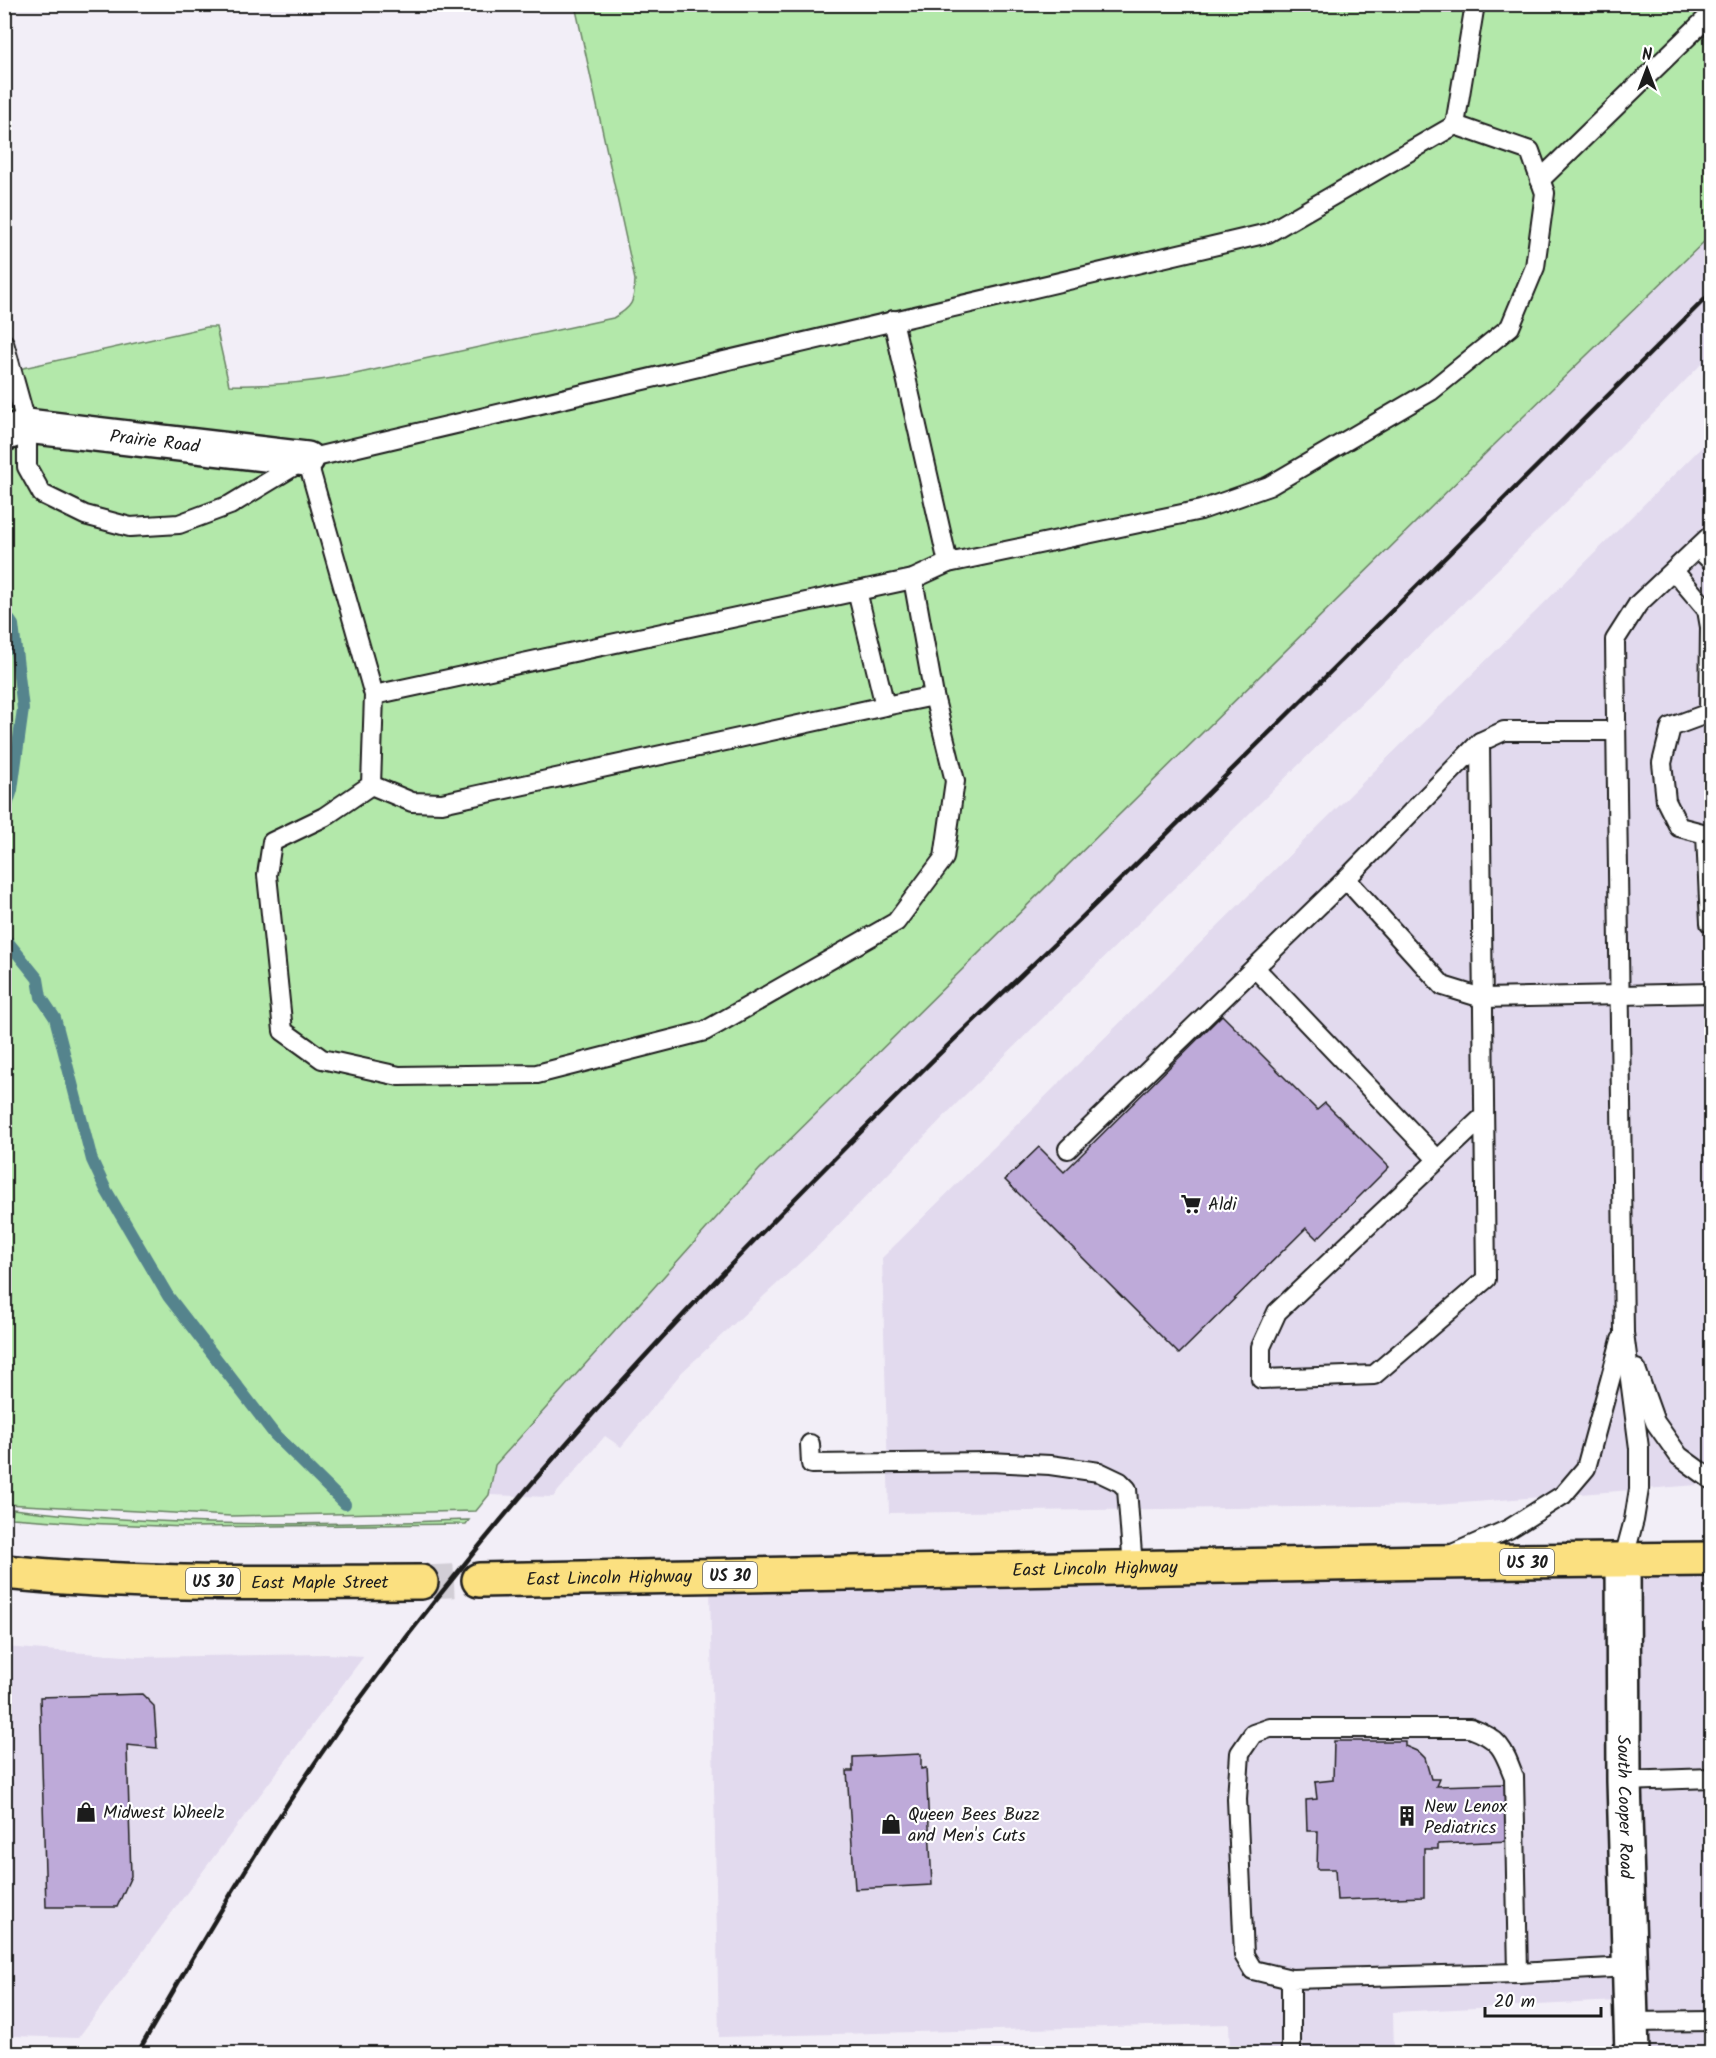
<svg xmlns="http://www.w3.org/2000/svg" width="1716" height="2058" font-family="Kalam,sans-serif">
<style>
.built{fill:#e2daee}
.green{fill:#b3e8aa;stroke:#688263;stroke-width:1.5}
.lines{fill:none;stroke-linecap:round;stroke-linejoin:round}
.stream{stroke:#55848d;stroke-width:12}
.building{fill:#beaad9;stroke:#1c1c1c;stroke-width:1.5}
.primary-tunnel{stroke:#d2ced6;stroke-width:33;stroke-dasharray:33 16;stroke-linecap:butt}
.service-casing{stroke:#1c1c1c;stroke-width:22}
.minor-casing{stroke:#1c1c1c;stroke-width:38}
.primary-casing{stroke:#1c1c1c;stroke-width:38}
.service{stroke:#fff;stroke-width:18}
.minor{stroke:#fff;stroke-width:33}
.primary{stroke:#fbe080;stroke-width:33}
.rail{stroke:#1c1c1c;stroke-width:4.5}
.labels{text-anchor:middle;stroke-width:4.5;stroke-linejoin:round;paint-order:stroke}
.shield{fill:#fff;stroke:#606060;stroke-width:1.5}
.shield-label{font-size:16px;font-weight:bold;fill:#1c1c1c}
.street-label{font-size:18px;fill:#1c1c1c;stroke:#fff}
.poi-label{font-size:18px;fill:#1c1c1c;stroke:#fff;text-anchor:start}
</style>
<rect width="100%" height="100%" fill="#f2eef7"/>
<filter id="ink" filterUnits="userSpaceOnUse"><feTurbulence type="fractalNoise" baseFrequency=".0167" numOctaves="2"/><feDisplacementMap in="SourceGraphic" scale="12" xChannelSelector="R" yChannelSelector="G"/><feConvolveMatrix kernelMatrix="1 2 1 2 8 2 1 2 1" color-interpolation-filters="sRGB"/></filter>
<g filter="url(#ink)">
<g class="built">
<path d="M 1711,235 L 1711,354 L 1586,483 L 1348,716 L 960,1100 L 819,1245 L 682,1372 L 621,1447 L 605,1436 L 553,1497 L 489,1495 L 495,1466 L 759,1170 L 1492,447 Z"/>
<path d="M 1711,438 L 1711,1484 L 1436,1505 L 889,1513 L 882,1258 Z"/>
<path d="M 1711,1569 L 1711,2053 L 1641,2053 L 1618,2001 L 1393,2012 L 1394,2054 L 1230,2053 L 1229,2024 L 719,2037 L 710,1587 Z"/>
<path d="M 4,1647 L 138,1657 L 326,1654 L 364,1656 L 78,2038 L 12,2036 L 10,2054 L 4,2053 Z"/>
</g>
<g class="green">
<path d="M 575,5 L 1711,5 L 1711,235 L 1492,447 L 759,1170 L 495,1465 L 489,1495 L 476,1511 L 231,1516 L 5,1504 L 5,372 L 207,327 L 216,327 L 229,385 C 270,386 306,383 346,376 L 613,318 C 633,307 634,302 635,280 Z"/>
<path d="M 13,1509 C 165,1528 316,1525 469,1520 L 466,1524 L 186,1527 L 82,1523 L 12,1518 Z"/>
</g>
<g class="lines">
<g class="stream">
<path d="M 4,612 L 13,625 L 23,709 L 12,790 L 4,814"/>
<path d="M 4,937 L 38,979 L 41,997 L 55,1018 L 92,1160 L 106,1190 L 168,1296 L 275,1435 L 345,1504"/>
</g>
</g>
<g class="building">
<path d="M 1222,1015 L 1317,1110 L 1325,1103 L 1389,1167 L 1317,1239 L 1306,1228 L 1179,1354 L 1005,1180 L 1039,1147 L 1064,1172 Z"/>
<path d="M 142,1694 L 154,1706 L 157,1748 L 127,1745 L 131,1876 L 117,1907 L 46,1907 L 40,1697 Z"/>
<path d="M 1334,1741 L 1405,1741 L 1405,1746 L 1419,1752 L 1425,1758 L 1431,1779 L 1439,1779 L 1436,1786 L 1506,1784 L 1510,1841 L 1438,1844 L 1438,1849 L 1424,1849 L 1424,1897 L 1337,1900 L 1335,1869 L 1317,1869 L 1318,1831 L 1307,1831 L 1306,1800 L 1317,1799 L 1315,1782 L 1333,1780 Z"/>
<path d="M 921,1754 L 921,1769 L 926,1768 L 932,1885 L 855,1889 L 847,1771 L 853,1771 L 853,1757 Z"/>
</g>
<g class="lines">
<path class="primary-tunnel" d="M 421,1582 L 479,1580"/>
<g class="service-casing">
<g id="service">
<path d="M 1455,125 L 1530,151 L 1545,193 L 1535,267 L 1510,327 L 1431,391 L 1269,486 L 1201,510 L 948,563 L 913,579 L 374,695 L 307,459 L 1268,233 Z"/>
<path d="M 1455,125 L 1475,4"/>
<path d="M 1540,180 L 1712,13"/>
<path d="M 893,320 L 948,563"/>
<path d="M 4,343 L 27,426 L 27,467 L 42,494 L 85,515 L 130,527 L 179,524 L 230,505 L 304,460"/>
<path d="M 1698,548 L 1712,562"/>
<path d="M 1674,571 L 1707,610 L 1710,627 L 1709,713 L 1671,727 L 1662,763 L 1666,801 L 1679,827 L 1706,834 L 1710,923 L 1712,924"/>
<path d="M 857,591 L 885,706 L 934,696"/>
<path d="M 374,695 L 371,785 L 324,817 L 272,842 L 267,875 L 283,1031 L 322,1059 L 399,1076 L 537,1074 L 705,1031 L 896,922 L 944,858 L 955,781 L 934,696 L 913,579"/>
<path d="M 1480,742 L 1486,1279 L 1374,1375 L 1261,1379 L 1261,1347 L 1277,1312 L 1484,1116"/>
<path d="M 371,785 L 412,802 L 442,803 L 885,706"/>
<path d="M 1346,879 L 1443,986 L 1482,998 L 1712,993"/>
<path d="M 1255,968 L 1438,1160"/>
<path d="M 1068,1149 L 1346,879 L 1480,742 L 1504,731 L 1616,731"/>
<path d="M 1636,1369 L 1655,1422 L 1679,1456 L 1712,1480"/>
<path d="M 810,1444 L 811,1464 L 990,1462 L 1050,1465 L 1099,1472 L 1120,1482 L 1127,1489 L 1133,1567"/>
<path d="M 1450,1555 L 1509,1529 L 1563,1495 L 1586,1468 L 1621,1340"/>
<path d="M 1623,1561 L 1634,1520 L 1639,1489 L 1639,1448 L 1624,1333 L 1615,640 L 1638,604 L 1712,534"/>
<path d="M 1624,1781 L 1712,1778"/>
<path d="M 1291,1979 L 1253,1970 L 1244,1955 L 1237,1799 L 1240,1753 L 1253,1734 L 1270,1728 L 1470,1728 C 1500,1739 1503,1748 1514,1777 L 1518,1973"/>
<path d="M 1631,2022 L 1712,2021"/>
<path d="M 1291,2054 L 1291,1979 L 1518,1973 L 1629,1967"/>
</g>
</g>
<g class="minor-casing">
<g id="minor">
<path id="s1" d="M 4,434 L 27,426 L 307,459"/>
<path id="s2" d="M 1623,1561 L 1624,1781 L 1632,2054"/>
</g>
</g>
<g class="primary-casing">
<g id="primary">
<path id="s3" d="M 4,1572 C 142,1586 283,1582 421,1582"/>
<path id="s4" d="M 479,1580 L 1432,1562 L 1712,1559"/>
</g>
</g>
<use href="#service" class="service"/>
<use href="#minor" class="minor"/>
<use href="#primary" class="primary"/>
<path class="rail" d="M 137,2054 C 212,1923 289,1792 380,1672 C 542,1456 731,1260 922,1071 C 970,1023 1020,977 1069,930 C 1285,719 1497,505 1712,292"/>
</g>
</g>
<defs>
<g id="supermarket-bare" transform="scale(1.62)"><path d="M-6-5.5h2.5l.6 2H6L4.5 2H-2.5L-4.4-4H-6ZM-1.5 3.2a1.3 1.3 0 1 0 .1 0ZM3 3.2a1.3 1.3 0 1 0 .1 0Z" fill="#1c1c1c" stroke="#fff" stroke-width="2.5" paint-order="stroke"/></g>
<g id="shop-bare" transform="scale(1.62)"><path d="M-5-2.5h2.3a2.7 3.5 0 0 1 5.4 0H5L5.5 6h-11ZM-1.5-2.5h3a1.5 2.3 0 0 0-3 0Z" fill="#1c1c1c" stroke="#fff" stroke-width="2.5" paint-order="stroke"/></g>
<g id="building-bare" transform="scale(1.62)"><path d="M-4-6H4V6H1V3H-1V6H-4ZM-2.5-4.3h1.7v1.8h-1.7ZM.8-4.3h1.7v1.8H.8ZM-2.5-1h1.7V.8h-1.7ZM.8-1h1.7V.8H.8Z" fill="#1c1c1c" stroke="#fff" stroke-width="2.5" paint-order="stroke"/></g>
</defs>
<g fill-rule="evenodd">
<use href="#supermarket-bare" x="1191" y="1204"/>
<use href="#shop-bare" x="86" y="1812"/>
<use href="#building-bare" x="1407" y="1816"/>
<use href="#shop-bare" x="891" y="1824"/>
</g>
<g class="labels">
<g class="shield">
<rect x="1500" y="1549" width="54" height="26" rx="4.5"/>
<rect x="703" y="1562" width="54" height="26" rx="4.5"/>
<rect x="186" y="1568" width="54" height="26" rx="4.5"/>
</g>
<g class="shield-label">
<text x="1527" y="1568">US 30</text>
<text x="730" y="1581">US 30</text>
<text x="213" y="1587">US 30</text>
</g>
<g class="street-label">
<text dy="6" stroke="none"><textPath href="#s1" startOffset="153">Prairie Road</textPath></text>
<text dy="6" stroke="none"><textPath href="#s4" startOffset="616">East Lincoln Highway</textPath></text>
<text dy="6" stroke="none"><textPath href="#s4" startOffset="130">East Lincoln Highway</textPath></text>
<text dy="6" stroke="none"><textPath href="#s3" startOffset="316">East Maple Street</textPath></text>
<text dy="6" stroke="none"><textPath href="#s2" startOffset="246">South Cooper Road</textPath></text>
</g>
<g class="poi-label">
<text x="1208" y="1210">Aldi</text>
<text x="1424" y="1812">New Lenox<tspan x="1424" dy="21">Pediatrics</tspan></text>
<text x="103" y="1818">Midwest Wheelz</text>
<text x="908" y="1820">Queen Bees Buzz<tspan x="908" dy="21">and Men's Cuts</tspan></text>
</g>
</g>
<rect width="1716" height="2058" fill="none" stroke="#fff" stroke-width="24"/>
<rect x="12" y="12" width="1692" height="2034" fill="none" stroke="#1c1c1c" stroke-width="2" filter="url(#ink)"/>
<g transform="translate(1647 69)" stroke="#ffffff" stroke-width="4.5" paint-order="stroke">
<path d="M0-4.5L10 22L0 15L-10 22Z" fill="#1c1c1c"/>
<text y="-9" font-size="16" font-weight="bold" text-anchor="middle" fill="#1c1c1c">N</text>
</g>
<path d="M1485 2007v9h116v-9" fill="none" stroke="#1c1c1c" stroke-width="3"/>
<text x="1494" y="2007" font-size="18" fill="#1c1c1c" stroke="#ffffff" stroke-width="4.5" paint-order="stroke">20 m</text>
</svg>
